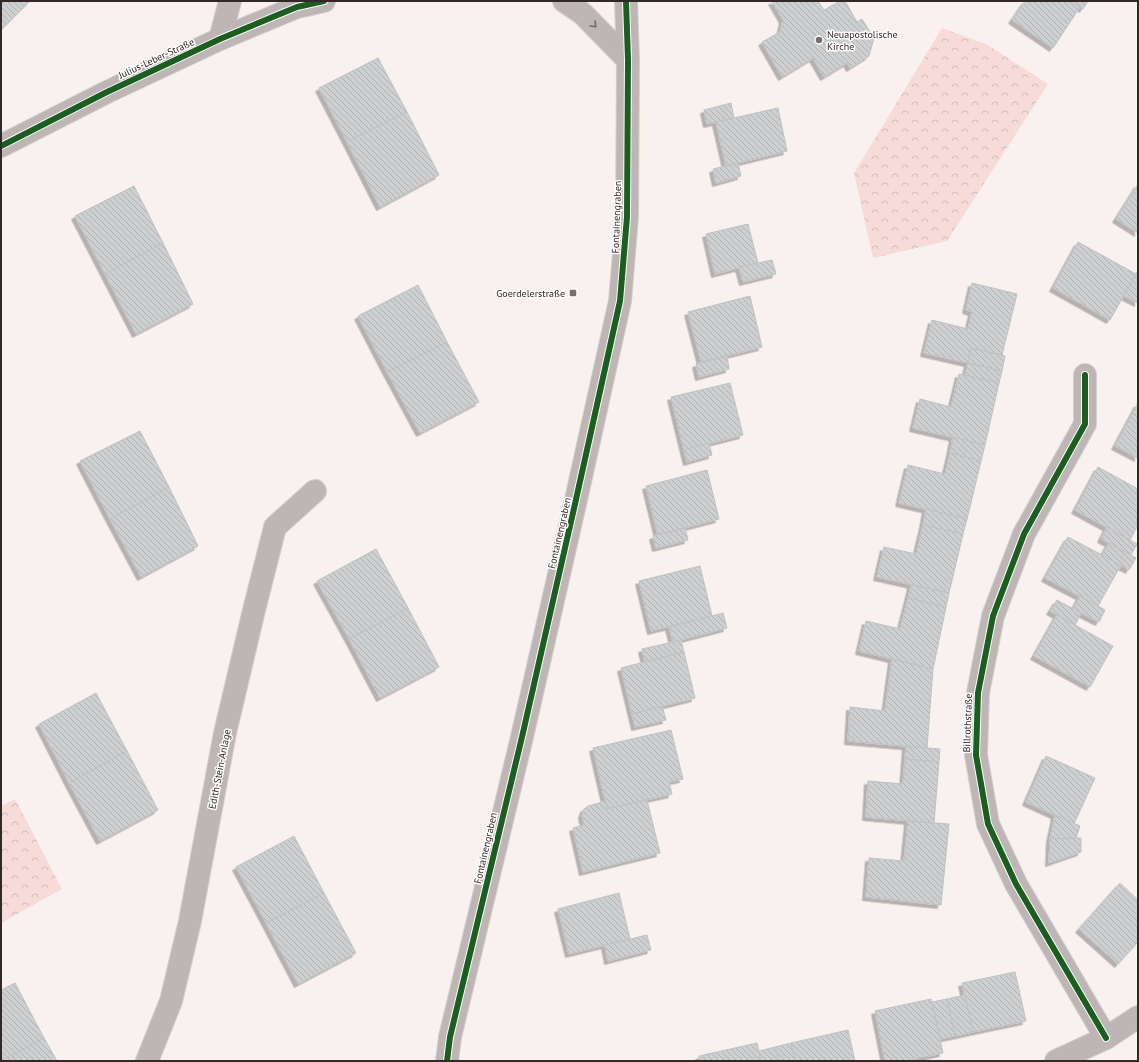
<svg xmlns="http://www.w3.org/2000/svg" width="1139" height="1062" font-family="'PT Sans',sans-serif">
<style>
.forest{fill:url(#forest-crowns)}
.building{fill:url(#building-back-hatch);stroke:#bfc1c3;filter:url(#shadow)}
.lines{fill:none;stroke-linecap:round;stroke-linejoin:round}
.street-casing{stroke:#d4cecd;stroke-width:24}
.secondary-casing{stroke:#d4cecd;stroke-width:24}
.street{stroke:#bdb6b5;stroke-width:22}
.secondary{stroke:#bdb6b4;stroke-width:22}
.cycleway-casing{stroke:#fefefe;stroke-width:8}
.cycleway{stroke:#1b5e20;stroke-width:6}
.oneway{stroke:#726866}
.poi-dot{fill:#796e6d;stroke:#fefefe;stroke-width:1.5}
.labels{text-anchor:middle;stroke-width:3;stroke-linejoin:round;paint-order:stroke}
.poi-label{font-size:10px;fill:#342827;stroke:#fefefe;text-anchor:start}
.street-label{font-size:10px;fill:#342827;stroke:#fefefe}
</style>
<defs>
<pattern id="forest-crowns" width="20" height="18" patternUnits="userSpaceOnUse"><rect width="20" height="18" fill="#f6dbd8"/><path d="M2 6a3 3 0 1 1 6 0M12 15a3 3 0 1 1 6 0" fill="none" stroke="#d4bcb9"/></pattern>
<pattern id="building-back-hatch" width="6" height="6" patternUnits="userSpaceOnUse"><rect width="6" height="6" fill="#cdcfd1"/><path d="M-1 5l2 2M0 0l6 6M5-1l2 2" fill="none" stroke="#b1b2b3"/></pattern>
<filter id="shadow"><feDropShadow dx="-3.5" dy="3.5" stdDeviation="0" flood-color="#0004"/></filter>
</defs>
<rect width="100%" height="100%" fill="#f8f1f0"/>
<g class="forest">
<path d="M 942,28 L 986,44 L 1048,84 L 947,241 L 873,258 L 854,173 Z"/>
<path d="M 15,799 L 62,889 L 1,923 L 1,806 Z"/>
</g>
<g class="building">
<path d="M 1,1 L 30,1 L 1,30 Z"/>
<path d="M 772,1 L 818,1 L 824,10 L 840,1 L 845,1 L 857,22 L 862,19 L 874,38 L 869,56 L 850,68 L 847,63 L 824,77 L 813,58 L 782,77 L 762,42 L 780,32 L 783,20 Z"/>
<path d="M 1025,1 L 1071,1 L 1080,7 L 1053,48 L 1012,20 Z"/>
<path d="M 1071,1 L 1088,1 L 1083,9 Z"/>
<path d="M 378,58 L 407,112 L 347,142 L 319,88 Z"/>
<path d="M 731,103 L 734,118 L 707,124 L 704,110 Z"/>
<path d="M 778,108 L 787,151 L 726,166 L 716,122 Z"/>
<path d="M 407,112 L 439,175 L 380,207 L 347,142 Z"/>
<path d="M 738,163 L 741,176 L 716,183 L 713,169 Z"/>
<path d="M 1138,184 L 1138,233 L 1116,219 Z"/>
<path d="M 134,186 L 163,243 L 105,274 L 75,216 Z"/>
<path d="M 748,224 L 758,263 L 715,274 L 706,234 Z"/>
<path d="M 1078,242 L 1136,274 L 1110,320 L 1053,288 Z"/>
<path d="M 163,243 L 193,304 L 136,334 L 105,274 Z"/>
<path d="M 772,260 L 776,274 L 743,282 L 739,267 Z"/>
<path d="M 1138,270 L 1138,303 L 1124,296 Z"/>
<path d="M 972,283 L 1017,294 L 1002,355 L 971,348 L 968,363 L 924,353 L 932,320 L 968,329 L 972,312 L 966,310 Z"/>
<path d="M 418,285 L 447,342 L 387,372 L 358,316 Z"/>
<path d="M 750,296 L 762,347 L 701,362 L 688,312 Z"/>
<path d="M 447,342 L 479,402 L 420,433 L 387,372 Z"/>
<path d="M 971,348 L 1005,356 L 1002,371 L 968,363 Z"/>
<path d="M 727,356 L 729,369 L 699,377 L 696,364 Z"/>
<path d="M 968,363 L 1002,371 L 999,383 L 965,375 Z"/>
<path d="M 959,374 L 999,383 L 985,445 L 913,428 L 920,399 L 951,407 Z"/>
<path d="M 730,383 L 743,435 L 684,450 L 671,397 Z"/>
<path d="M 1138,403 L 1138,458 L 1115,446 Z"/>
<path d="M 140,431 L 169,487 L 110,519 L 80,461 Z"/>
<path d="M 953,437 L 985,445 L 981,461 L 950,453 Z"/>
<path d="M 709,443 L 712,455 L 687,462 L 684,450 Z"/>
<path d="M 950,453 L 981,461 L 967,519 L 899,503 L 908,465 L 945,474 Z"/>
<path d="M 1098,467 L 1138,489 L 1138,525 L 1130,540 L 1075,510 Z"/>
<path d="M 707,470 L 719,519 L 658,535 L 646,486 Z"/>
<path d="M 169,487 L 198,546 L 141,577 L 110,519 Z"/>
<path d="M 926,509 L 967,519 L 963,534 L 923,525 Z"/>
<path d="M 923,525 L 963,534 L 949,593 L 877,577 L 884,547 L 916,554 Z"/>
<path d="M 1107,527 L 1137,544 L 1131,555 L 1101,539 Z"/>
<path d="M 685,528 L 688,540 L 656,548 L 653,536 Z"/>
<path d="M 1068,537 L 1121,565 L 1098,606 L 1045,578 Z"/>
<path d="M 1109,543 L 1136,558 L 1129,570 L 1102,555 Z"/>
<path d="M 376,549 L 408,608 L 349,639 L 317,581 Z"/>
<path d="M 700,566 L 712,616 L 651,631 L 639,581 Z"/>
<path d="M 911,585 L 949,593 L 946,607 L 908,598 Z"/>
<path d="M 1080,596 L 1105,610 L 1099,622 L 1073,609 Z"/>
<path d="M 908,598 L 946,607 L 933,669 L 859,651 L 866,621 L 900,629 Z"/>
<path d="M 1057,600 L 1081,613 L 1075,625 L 1050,611 Z"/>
<path d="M 408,608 L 439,667 L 380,698 L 349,639 Z"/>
<path d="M 723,613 L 727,628 L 673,642 L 669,627 Z"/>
<path d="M 1057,615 L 1113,646 L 1090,687 L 1034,656 Z"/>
<path d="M 681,640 L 684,652 L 645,662 L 642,649 Z"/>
<path d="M 684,652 L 695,698 L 632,714 L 621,668 Z"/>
<path d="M 892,659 L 933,669 L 927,748 L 848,741 L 850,707 L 885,711 Z"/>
<path d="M 96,693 L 127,751 L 69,783 L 39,724 Z"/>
<path d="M 662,706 L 666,720 L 635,727 L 632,714 Z"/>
<path d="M 671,730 L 683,779 L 669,782 L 672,794 L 607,809 L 593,748 Z"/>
<path d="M 906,746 L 940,749 L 939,762 L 905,759 Z"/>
<path d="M 127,751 L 158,810 L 100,841 L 69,783 Z"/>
<path d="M 1046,756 L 1095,778 L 1074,824 L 1026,802 Z"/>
<path d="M 905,759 L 939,762 L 934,823 L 866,817 L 868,781 L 903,784 Z"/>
<path d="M 647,800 L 660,853 L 583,872 L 573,828 L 584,825 L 582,815 L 584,809 L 588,806 L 606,801 L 607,809 Z"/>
<path d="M 1055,815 L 1080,826 L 1076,838 L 1050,839 Z"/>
<path d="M 908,821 L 949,824 L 941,905 L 866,897 L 869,858 L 904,861 Z"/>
<path d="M 294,836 L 324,893 L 266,923 L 236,867 Z"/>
<path d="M 1076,838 L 1081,838 L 1081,852 L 1049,863 L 1050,839 Z"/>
<path d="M 1120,883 L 1138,900 L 1138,942 L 1118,964 L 1079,929 Z"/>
<path d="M 324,893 L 356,953 L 298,984 L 266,923 Z"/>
<path d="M 619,893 L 630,939 L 569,954 L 558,909 Z"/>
<path d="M 647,935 L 651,950 L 608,961 L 605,945 Z"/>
<path d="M 1015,972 L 1026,1021 L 973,1032 L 962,983 Z"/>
<path d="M 15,983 L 44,1038 L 1,1061 L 1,990 Z"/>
<path d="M 965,995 L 973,1032 L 955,1036 L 947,999 Z"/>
<path d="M 931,999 L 943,1053 L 905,1061 L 885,1061 L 875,1011 Z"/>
<path d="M 947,999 L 955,1036 L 940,1039 L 932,1002 Z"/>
<path d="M 848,1030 L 855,1061 L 795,1061 L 791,1043 Z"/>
<path d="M 44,1038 L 57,1061 L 1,1061 Z"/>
<path d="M 757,1043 L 761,1061 L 700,1061 L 699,1056 Z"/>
<path d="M 791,1043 L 795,1061 L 779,1061 L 775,1047 Z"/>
<path d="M 775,1047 L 779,1061 L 761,1061 L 759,1051 Z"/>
</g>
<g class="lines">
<g class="street-casing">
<g id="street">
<path d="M 220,39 L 230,1"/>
<path d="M 1085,375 L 1085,424 L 1024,534 L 993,616 L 978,693 L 976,755 L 988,824 L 1016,884 L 1106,1038"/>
<path d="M 147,1061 L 171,1001 L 190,921 L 225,733 L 254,610 L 275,527 L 315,491"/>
<path d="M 1056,1061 L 1106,1038 L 1138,1017"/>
</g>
</g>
<g class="secondary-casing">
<g id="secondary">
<path d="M 564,1 L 583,14 L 628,60"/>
<path d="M 1,146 L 107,92 L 220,39 L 297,7 L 324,1"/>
<path d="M 447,1061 L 450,1037 L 522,737 L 575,504 L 620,301 L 627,217 L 628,60 L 626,1"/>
</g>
</g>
<use href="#street" class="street"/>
<use href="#secondary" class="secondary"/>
<g class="cycleway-casing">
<g id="cycleway">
<path d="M 1,146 L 107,92 L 220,39 L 297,7 L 324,1"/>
<path d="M 1085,375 L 1085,424 L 1024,534 L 993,616 L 978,693 L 976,755 L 988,824 L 1016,884 L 1106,1038"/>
<path d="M 447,1061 L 450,1037 L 522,737 L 575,504 L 620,301 L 627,217 L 628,60 L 626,1"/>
</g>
</g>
<use href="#cycleway" class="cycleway"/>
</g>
<defs><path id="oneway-chevron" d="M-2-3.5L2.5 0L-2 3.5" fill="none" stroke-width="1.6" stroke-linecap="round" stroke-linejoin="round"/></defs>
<use class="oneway" href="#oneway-chevron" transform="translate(594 25) rotate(46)"/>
<g class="poi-dot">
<circle cx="819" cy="40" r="4"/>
<rect x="569" y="289" width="8" height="8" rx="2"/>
</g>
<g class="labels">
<g class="poi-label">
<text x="827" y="38">Neuapostolische<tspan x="827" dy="12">Kirche</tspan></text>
<text x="565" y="297" text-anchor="end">Goerdelerstraße</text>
</g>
<g class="street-label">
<text transform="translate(156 58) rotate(-25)" y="4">Julius-Leber-Straße</text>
<text transform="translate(616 217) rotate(-88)" y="4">Fontainengraben</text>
<text transform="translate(559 533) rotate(-77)" y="4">Fontainengraben</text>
<text transform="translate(967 723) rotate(-88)" y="4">Billrothstraße</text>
<text transform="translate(219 769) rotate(-79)" y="4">Edith-Stein-Anlage</text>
<text transform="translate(485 848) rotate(-77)" y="4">Fontainengraben</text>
</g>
</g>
<rect width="1139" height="1062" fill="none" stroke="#342827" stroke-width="4"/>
</svg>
